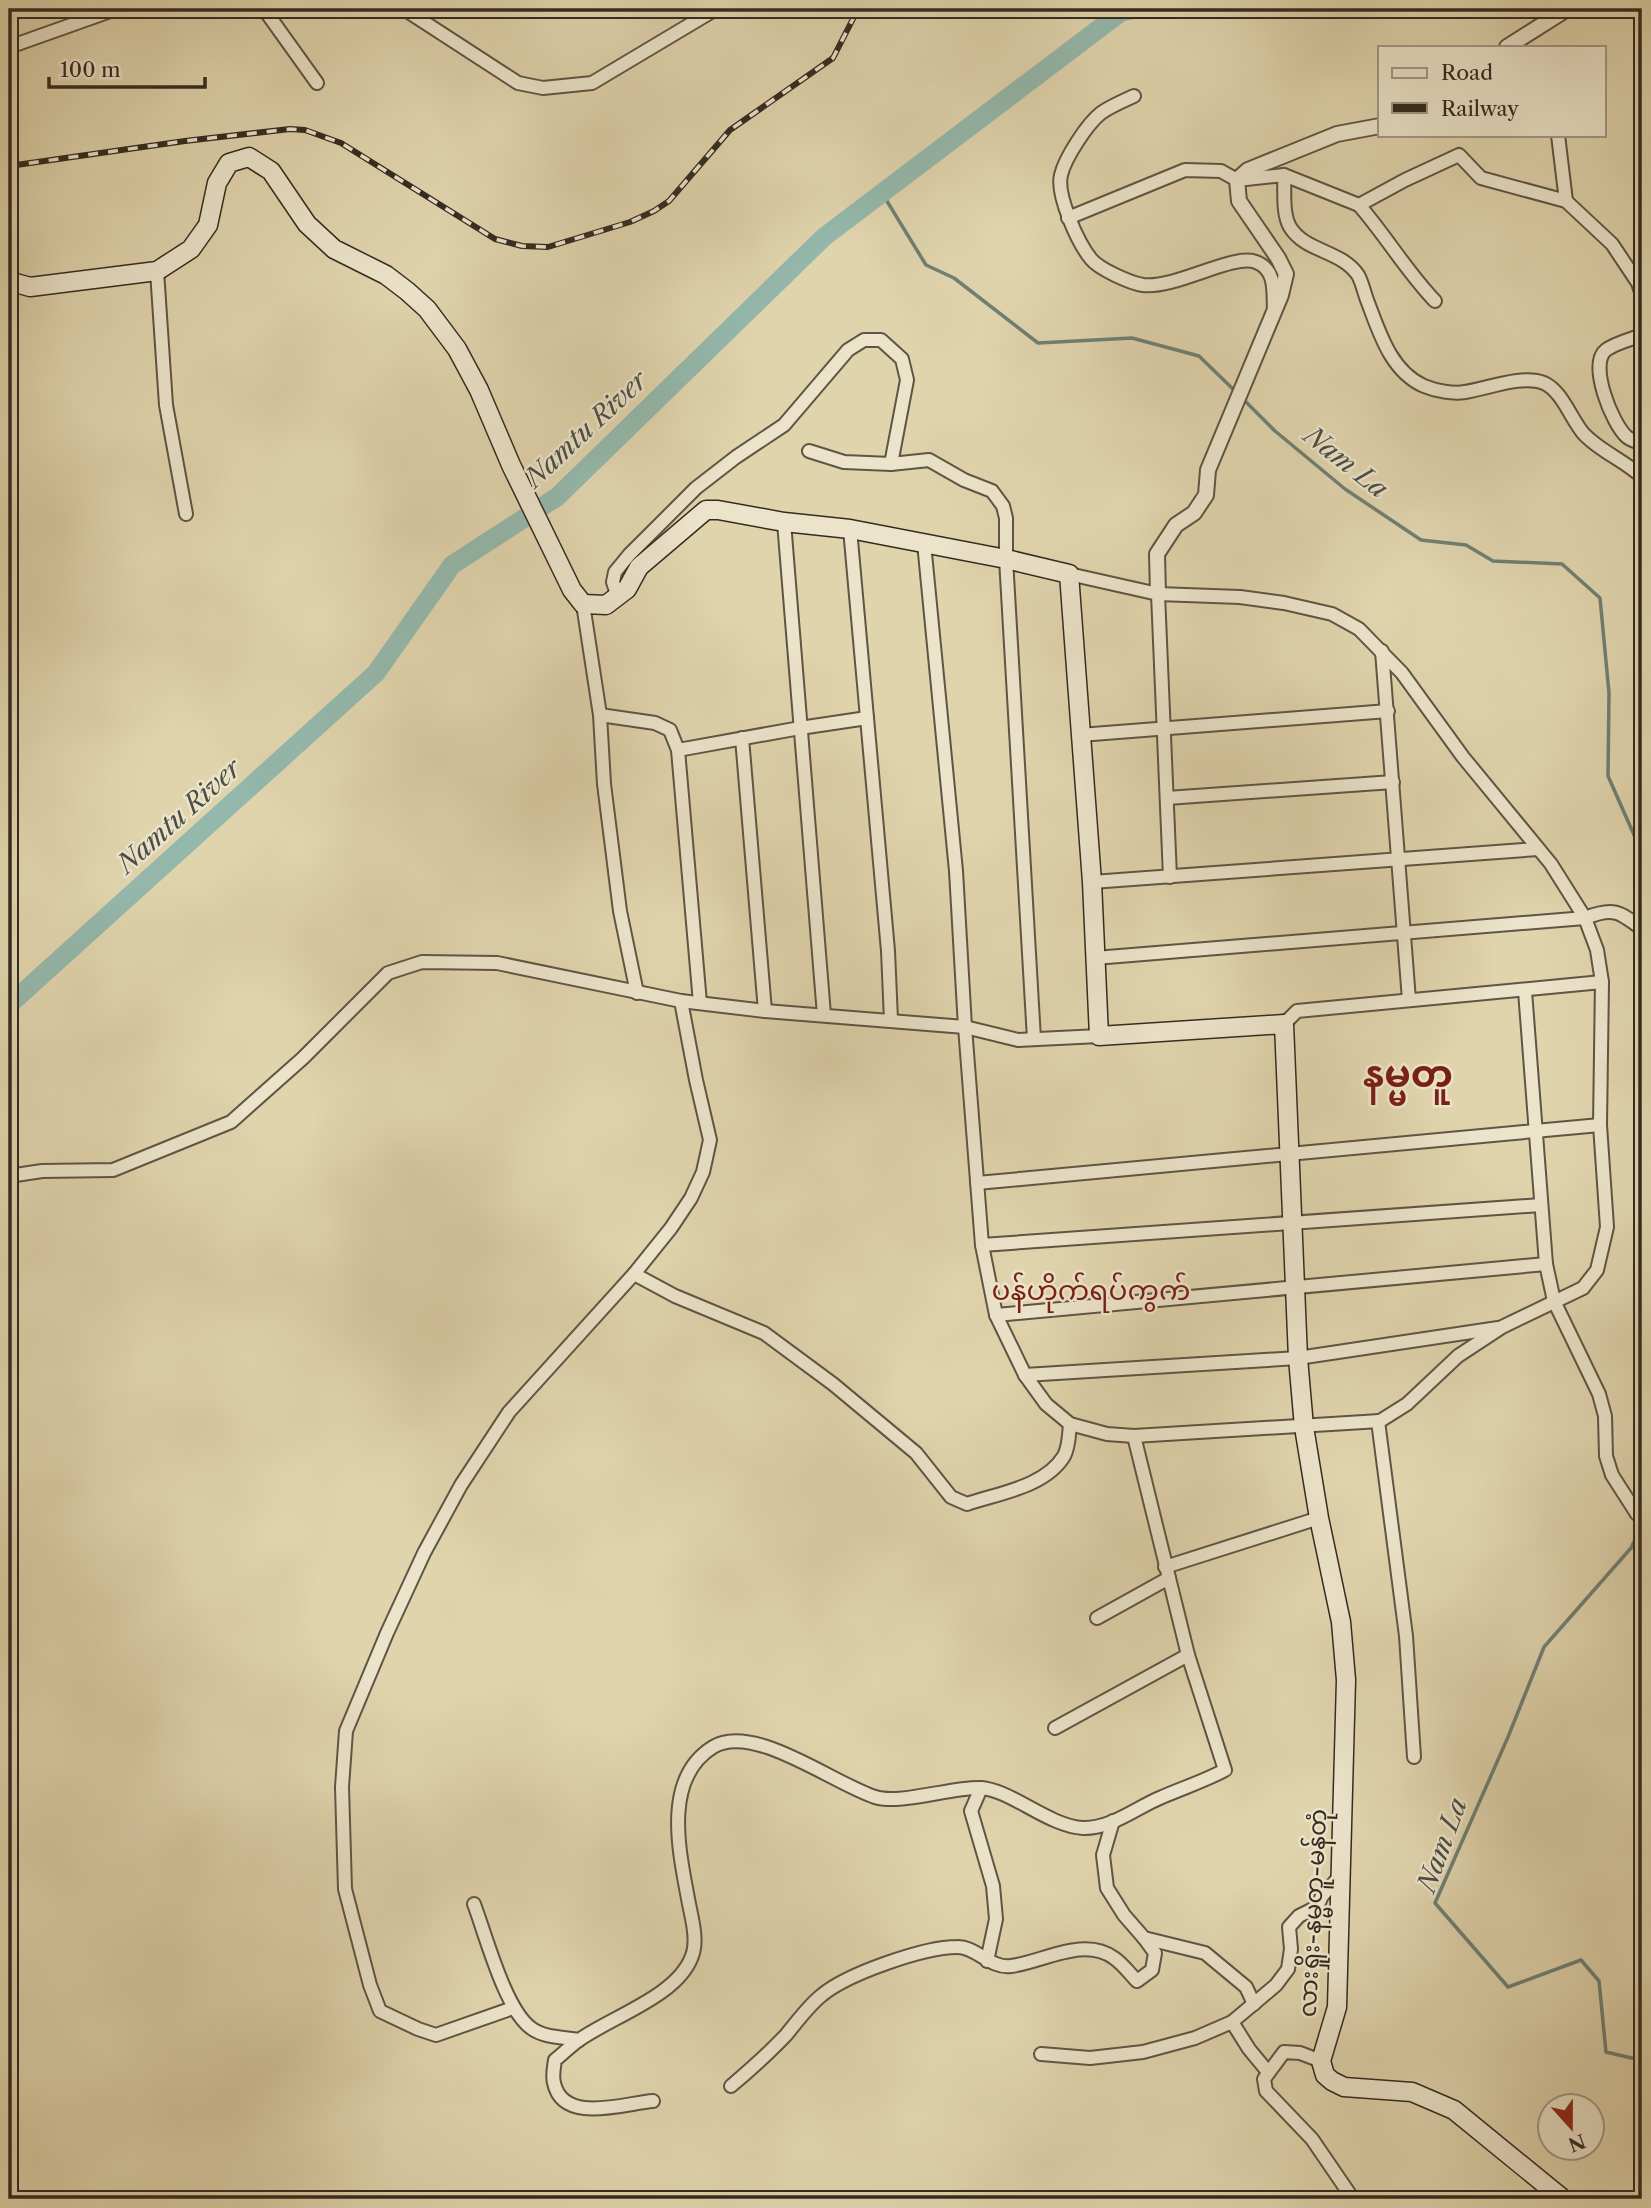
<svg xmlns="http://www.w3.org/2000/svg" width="1651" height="2208" font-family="'Libre Caslon Text','Noto Sans Myanmar',serif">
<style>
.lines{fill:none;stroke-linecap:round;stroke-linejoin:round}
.stream{stroke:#6e8074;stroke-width:3.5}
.river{stroke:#94b8ac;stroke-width:19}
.minor-casing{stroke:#5f5544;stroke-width:16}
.tertiary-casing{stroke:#5f5544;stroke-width:18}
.secondary-casing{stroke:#342b21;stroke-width:21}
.minor{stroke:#ebe3ca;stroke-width:12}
.tertiary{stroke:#ebe3ca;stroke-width:14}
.secondary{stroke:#ebe3ca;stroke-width:18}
.rail-casing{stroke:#342b21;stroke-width:6}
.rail{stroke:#ebe3ca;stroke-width:3.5;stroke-dasharray:10;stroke-linecap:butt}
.labels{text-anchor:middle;stroke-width:5;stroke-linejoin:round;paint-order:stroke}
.street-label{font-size:24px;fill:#342b21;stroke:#ebe3ca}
.water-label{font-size:26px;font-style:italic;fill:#4c4e44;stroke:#ebe3ca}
.quarter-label{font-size:28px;fill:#7a1f14;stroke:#ebe3ca}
.town-label{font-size:38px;font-weight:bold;fill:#7a1f14;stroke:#ebe3ca}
</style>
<rect width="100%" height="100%" fill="#e0d4ad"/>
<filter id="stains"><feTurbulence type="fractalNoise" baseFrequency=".00286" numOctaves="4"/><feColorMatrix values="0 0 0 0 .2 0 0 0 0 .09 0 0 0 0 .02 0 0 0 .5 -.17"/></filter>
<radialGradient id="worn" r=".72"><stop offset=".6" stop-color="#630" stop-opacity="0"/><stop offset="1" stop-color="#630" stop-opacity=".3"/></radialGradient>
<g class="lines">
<g class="stream">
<path d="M 882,193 L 926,265 L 954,278 L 1038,343 L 1132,338 L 1199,356 L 1235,391"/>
<path d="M 1243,399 L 1275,431 L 1345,489 L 1421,540 L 1466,545 L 1493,561 L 1562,564 L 1600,598 L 1609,693 L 1608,776 L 1642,853"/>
<path d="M 1642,1525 L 1631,1548 L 1544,1647 L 1508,1737 L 1435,1903 L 1508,1987 L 1581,1960 L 1599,1981 L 1606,2052 L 1636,2059 L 1642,2059"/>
</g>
<path class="river" d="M 9,1005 L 376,673 L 452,565 L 557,497 L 824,237 L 1121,12 L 1138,9"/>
<g class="minor-casing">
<g id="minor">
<path d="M 264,9 L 317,83"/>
<path d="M 404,9 L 518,83 L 543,88 L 592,83 L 716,9"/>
<path d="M 9,47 L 116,9"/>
<path d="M 1134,96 C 1123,101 1111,106 1101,113 C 1087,124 1065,158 1061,175 C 1056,195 1078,243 1091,259 C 1099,269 1130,283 1143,285 C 1176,289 1233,253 1256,262 C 1277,270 1273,293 1274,312"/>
<path d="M 1558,135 L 1566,201"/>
<path d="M 1284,175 C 1285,191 1282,213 1290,227 C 1305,252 1341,250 1358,275 C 1362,282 1364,292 1367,300 C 1379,331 1390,371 1424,386 C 1436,391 1453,394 1465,392 C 1487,389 1522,374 1544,383 C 1562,391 1571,419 1583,433 C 1599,451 1624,460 1642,477"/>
<path d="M 1068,218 L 1185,170 L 1221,171 L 1237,180 L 1284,175 L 1359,205"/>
<path d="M 157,271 L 166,405 L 186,514"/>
<path d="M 1435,301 C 1407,272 1386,236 1359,205 L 1405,180 L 1459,155 L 1481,178 L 1566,201 L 1612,244 L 1638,283 L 1642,295"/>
<path d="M 1642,335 C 1632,339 1615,343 1606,350 C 1588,364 1612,424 1627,437 C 1631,440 1637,442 1642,443"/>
<path d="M 809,451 L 844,462 L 891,464 L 929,460 L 964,480 L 992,491 L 1003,506 L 1006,518 L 1006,559 L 1034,1039"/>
<path d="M 784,522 L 824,1015"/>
<path d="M 850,529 L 888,951 L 891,1020"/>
<path d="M 924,543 L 956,871 L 965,1027 L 982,1245 L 996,1315 L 1025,1375 L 1046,1404 L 1070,1424 L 1107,1434 L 1134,1436 L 1380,1421 L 1407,1404 L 1458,1356 L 1502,1327 L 1583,1288 L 1597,1270 L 1607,1227 L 1600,1125 L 1602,982 L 1597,950 L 1585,918 L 1551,864 L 1463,757 L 1402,673 L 1359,629 L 1332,614 L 1284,603 L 1240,597 L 1158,594 L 1069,574"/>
<path d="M 1158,594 L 1170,877"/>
<path d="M 618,597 L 613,582 L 615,572 L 629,555 L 696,488 L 736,457 L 784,425 L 848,350 L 864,340 L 881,340 L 902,359 L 907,380 L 891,464"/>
<path d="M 583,604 L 600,715 L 604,784 L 620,911 L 637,993"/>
<path d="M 1382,651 L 1409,1000"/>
<path d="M 600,715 L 655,723 L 670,730 L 678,750 L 700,1003"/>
<path d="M 1080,735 L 1388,711"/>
<path d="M 742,738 L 765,1011"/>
<path d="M 678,750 L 800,728 L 867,718"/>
<path d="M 1167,798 L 1393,782"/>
<path d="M 1092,882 L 1538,849"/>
<path d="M 1095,958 L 1585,918 C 1613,907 1619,911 1642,929"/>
<path d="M 1525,991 L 1546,1264 L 1554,1301 L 1599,1394 L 1605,1416 L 1606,1456 L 1612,1475 L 1637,1514 L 1642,1516"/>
<path d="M 1284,1024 L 1297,1011 L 1602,982"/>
<path d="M 9,1176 L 42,1171 L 113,1170 L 231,1122 L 303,1058 L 388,973 L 422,962 L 497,963 L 681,1001 L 765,1011 L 965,1027 L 1018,1040 L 1099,1036"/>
<path d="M 977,1183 L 1600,1125"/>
<path d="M 982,1245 L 1541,1205"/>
<path d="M 634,1274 L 675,1296 L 764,1333 L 833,1384 L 916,1453 L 951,1497 L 967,1504 C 999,1493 1045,1487 1064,1456 C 1069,1447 1069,1434 1070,1424"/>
<path d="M 996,1315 L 1546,1264"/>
<path d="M 1025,1375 L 1298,1358 L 1498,1328"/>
<path d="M 1378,1421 L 1406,1636 L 1414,1757"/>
<path d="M 1165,1567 L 1319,1518"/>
<path d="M 1097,1618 L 1169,1578"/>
<path d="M 1055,1728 L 1188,1655"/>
<path d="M 981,1788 L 971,1811 L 993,1886 L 996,1919 L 987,1961"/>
<path d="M 1113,1821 L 1103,1855 L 1107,1888 L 1124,1915 L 1144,1938 L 1205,1953 L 1246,1987 L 1254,2004"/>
<path d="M 474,1904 C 486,1936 505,2009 531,2028 C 544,2038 564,2037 579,2040"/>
<path d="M 513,2008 L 436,2035 L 418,2029 L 380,2011 L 370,1985 L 345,1889 L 342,1787 L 346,1731 L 387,1633 L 424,1553 L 461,1485 L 509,1412 L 634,1274 L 671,1228 L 691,1198 L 703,1172 L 710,1140 L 696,1080 L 681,1001"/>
<path d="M 1232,2022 L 1249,2049 L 1268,2072"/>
<path d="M 1041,2054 L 1090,2058 L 1143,2052 L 1195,2038 L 1232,2022 L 1276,1985 L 1288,1969 L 1291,1949 L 1289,1927 L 1299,1916 L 1317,1907 L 1322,1896 L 1341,1875"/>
<path d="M 1321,2061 L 1300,2053 L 1284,2052 L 1264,2079 L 1266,2091 L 1312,2139 L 1353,2199"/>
<path d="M 731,2086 C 750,2070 769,2053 786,2035 C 797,2022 808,2006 822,1995 C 847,1974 924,1947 957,1947 C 975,1946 991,1969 1011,1966 C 1043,1962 1084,1936 1114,1958 C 1123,1964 1130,1974 1137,1981 L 1152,1970 L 1155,1953 L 1144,1938"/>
<path d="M 653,2101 C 625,2103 563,2125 554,2083 C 552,2076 554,2067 555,2060 C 563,2054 570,2046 579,2040 C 611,2017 678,1996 692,1956 C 698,1941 692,1919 689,1904 C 680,1855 661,1779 713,1747 C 753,1722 834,1784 875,1797 C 899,1805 952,1787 980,1788 C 1010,1789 1048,1826 1083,1828 C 1111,1829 1137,1807 1162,1797 C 1183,1788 1204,1781 1225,1770 L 1188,1655 L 1134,1436"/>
</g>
</g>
<g class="tertiary-casing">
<g id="tertiary">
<path d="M 1507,47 L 1567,9"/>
<path d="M 1158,594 L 1157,554 L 1176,525 L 1194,513 L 1206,495 L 1208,470 L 1281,295 L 1286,274 L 1278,258 L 1239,201 L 1237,180 L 1248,170 L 1337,134 L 1380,126"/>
</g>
</g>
<g class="secondary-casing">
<path id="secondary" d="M 9,281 L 30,287 L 157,271 L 191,249 L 208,225 L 217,183 L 229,163 L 249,157 L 271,171 L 307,224 L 334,249 L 386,275 L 407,291 L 427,309 L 457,349 L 479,390 L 511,465 L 572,590 L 583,604 L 606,605 L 627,589 L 639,567 L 706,510 L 718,510 L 784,522 L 850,529 L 1006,559 L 1069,574 L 1092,882 L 1099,1036 L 1284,1024 L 1298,1358 L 1304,1427 L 1319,1518 L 1341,1622 L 1346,1680 L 1337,2007 L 1321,2061 L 1325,2075 L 1332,2081 L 1344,2087 L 1412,2092 L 1454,2110 L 1563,2199"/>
</g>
<use href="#minor" class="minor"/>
<use href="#tertiary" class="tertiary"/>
<use href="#secondary" class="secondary"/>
<g class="rail-casing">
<path id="rail" d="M 9,166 L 185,141 L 290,129 L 305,130 L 341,143 L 495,239 L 522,246 L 548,247 L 630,222 L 654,211 L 669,201 L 730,130 L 833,58 L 858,9"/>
</g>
<use href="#rail" class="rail"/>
</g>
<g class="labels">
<g class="street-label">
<text transform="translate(1313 1913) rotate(-87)" y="8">လားရှိုး-နမ္မတူ-မန်တုံ</text>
</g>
<g class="water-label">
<text transform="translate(586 429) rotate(-43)" y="9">Namtu River</text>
<text transform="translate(1346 462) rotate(38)" y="9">Nam La</text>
<text transform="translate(179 816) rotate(-42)" y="9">Namtu River</text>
<text transform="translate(1442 1845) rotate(-70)" y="9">Nam La</text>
</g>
<g class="quarter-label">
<text x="1091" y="1300">ပန်ဟိုက်ရပ်ကွက်</text>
</g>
<g class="town-label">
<text x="1408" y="1087">နမ္မတူ</text>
</g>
</g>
<rect width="1651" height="2208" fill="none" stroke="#e0d4ad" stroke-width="35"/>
<rect x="10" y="10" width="1630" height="2187" fill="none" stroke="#342b21" stroke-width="3.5"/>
<rect x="18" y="18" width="1616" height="2173" fill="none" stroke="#342b21" stroke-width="2"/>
<rect x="1378" y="46" width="228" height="91" fill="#ebe3ca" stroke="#a29986" stroke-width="2"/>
<rect x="1392" y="68" width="35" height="10" fill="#ebe3ca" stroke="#a29986" stroke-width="2"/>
<text x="1441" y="80" font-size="21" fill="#342b21">Road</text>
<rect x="1392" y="103" width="35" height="10" fill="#342b21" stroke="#a29986" stroke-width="2"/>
<text x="1441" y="116" font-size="21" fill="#342b21">Railway</text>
<g transform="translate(1571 2127) rotate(159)"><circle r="33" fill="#ebe3ca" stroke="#a29986" stroke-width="2"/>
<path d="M0-5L12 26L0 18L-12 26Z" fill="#8f2418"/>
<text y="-10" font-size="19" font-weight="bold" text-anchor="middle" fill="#342b21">N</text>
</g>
<path d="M49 77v10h156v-10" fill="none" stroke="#342b21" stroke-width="3.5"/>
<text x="60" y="77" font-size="21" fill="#342b21" stroke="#ebe3ca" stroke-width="5" paint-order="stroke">100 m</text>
<rect width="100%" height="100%" filter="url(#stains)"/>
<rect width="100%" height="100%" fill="url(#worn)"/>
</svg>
